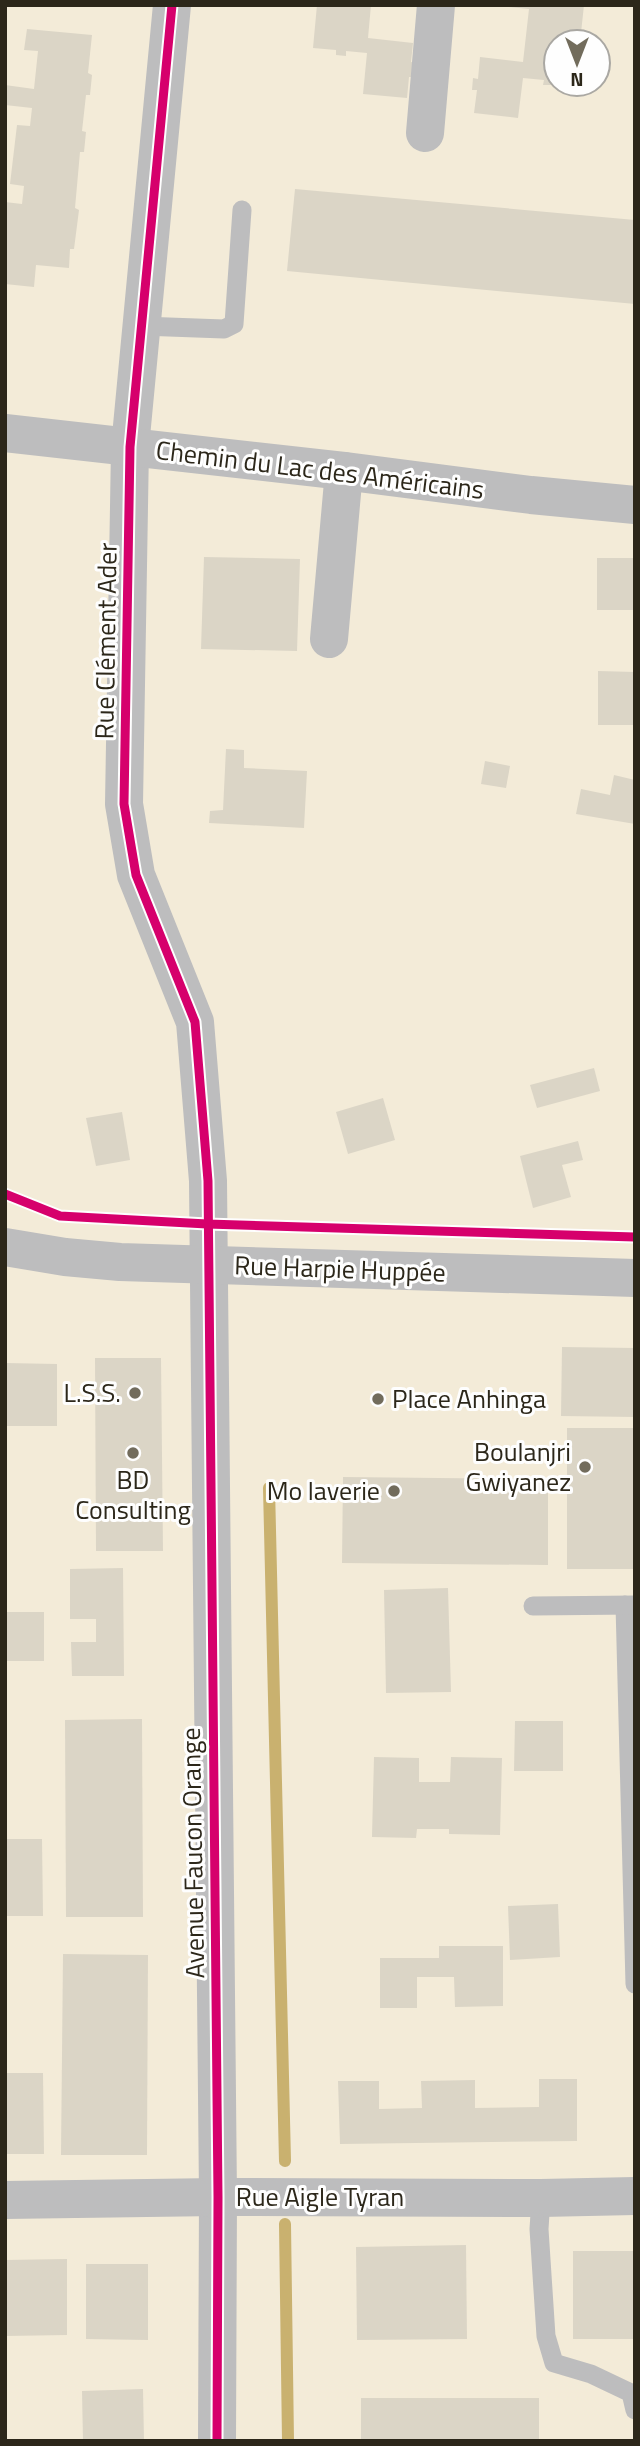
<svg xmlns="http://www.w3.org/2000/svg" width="640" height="2446" font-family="'Titillium Web',sans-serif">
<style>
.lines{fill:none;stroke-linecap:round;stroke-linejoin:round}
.stream{stroke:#c9b16f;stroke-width:12}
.building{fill:#dbd5c6}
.lane{stroke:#bdbdbe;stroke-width:19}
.street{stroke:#bdbdbe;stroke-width:38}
.cycleway-casing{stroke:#fefefe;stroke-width:13}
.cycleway{stroke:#d6006c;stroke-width:9}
.poi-dot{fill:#726c5c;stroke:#fefefe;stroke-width:2.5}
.labels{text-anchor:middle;stroke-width:6;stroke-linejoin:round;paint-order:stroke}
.street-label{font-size:26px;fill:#2c271a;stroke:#fefefe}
.poi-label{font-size:26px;fill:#2c271a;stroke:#fefefe;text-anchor:end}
</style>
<rect width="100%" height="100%" fill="#f3ebd8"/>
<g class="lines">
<g class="stream">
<path d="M 269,1488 L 285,2161"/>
<path d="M 285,2224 L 288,2441"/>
</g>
</g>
<g class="building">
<path d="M 317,5 L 371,5 L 368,38 L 413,43 L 411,62 L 416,63 L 415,77 L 409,77 L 407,98 L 363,94 L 367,53 L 346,51 L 346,56 L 336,55 L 336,50 L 313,48 Z"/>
<path d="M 510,5 L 584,5 L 580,42 L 556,42 L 556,81 L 553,81 L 552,85 L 543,85 L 544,80 L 523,78 L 518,118 L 474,113 L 477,90 L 472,90 L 473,78 L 478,79 L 480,57 L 523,62 L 529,9 L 509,7 Z"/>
<path d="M 27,29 L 92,35 L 88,73 L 92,75 L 90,95 L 86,95 L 82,131 L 86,132 L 84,152 L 80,152 L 75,208 L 79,210 L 74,249 L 70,249 L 69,268 L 36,265 L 34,287 L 5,284 L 5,202 L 22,204 L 24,186 L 10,184 L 17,125 L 30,126 L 32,108 L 5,105 L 5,85 L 34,89 L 38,51 L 24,50 Z"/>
<path d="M 295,189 L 635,220 L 635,304 L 287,271 Z"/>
<path d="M 204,557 L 300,559 L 297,651 L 201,649 Z"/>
<rect x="597" y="558" width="38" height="52"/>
<path d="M 598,671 L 635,672 L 635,725 L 598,725 Z"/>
<path d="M 226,749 L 244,750 L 244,768 L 307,771 L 304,828 L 209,823 L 210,811 L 223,810 Z"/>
<path d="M 485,761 L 510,766 L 506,788 L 481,784 Z"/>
<path d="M 614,775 L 635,780 L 635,824 L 576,814 L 581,789 L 610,795 Z"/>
<path d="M 594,1068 L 600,1091 L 537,1108 L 530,1085 Z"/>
<path d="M 383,1098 L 395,1140 L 348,1154 L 336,1112 Z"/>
<path d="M 122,1112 L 130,1160 L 96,1166 L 86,1118 Z"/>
<path d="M 578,1141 L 583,1160 L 562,1165 L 571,1197 L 533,1208 L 520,1156 Z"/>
<path d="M 562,1347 L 635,1348 L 635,1417 L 561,1416 Z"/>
<path d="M 95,1358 L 161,1358 L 163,1551 L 96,1551 Z"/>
<path d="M 5,1363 L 57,1364 L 57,1426 L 5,1426 Z"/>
<rect x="567" y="1428" width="68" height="141"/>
<path d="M 343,1477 L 548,1479 L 548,1565 L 342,1563 Z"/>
<path d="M 123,1568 L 124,1676 L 72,1676 L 71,1642 L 96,1642 L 96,1619 L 70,1619 L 70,1569 Z"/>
<path d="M 448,1588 L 451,1692 L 386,1693 L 384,1590 Z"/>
<rect x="5" y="1612" width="39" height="49"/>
<path d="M 142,1719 L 143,1917 L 66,1917 L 65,1720 Z"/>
<path d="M 515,1721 L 563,1721 L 563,1771 L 514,1771 Z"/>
<path d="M 374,1757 L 419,1758 L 419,1782 L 450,1782 L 451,1757 L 502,1758 L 500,1835 L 449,1834 L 449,1829 L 417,1829 L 416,1838 L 372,1837 Z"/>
<path d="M 5,1839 L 42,1839 L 43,1916 L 5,1916 Z"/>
<path d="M 558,1904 L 560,1957 L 510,1960 L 508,1906 Z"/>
<path d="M 439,1946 L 503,1946 L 503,2006 L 455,2007 L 454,1977 L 417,1977 L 417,2008 L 380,2008 L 380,1958 L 439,1958 Z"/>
<path d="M 63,1954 L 148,1955 L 147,2155 L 61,2155 Z"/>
<path d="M 5,2073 L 43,2073 L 44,2154 L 5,2154 Z"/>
<path d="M 539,2079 L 577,2079 L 577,2141 L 340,2144 L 338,2081 L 379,2081 L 379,2109 L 422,2108 L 421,2081 L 475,2080 L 475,2108 L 539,2107 Z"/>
<path d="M 466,2245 L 467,2339 L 357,2340 L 356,2247 Z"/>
<rect x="573" y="2251" width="62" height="88"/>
<path d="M 67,2259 L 67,2335 L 5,2336 L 5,2260 Z"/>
<path d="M 86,2264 L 148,2264 L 148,2340 L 86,2339 Z"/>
<path d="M 143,2389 L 144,2441 L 83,2441 L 82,2391 Z"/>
<rect x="361" y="2398" width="178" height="43"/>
</g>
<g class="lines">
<g class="lane">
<path d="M 141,326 L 224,329 L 234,324 L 242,210"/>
<path d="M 625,1605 L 635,1984"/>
<path d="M 533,1606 L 635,1605"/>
<path d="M 541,2198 L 539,2229 L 546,2336 L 554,2363 L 591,2374 L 631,2393 L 635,2410"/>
</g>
<g class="street">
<path d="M 172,5 L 130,447 L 124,804 L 136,875 L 195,1022 L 208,1181 L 218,2197 L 217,2441"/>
<path d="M 425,133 L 436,5"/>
<path d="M 5,433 L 344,471 L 531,495 L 635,505"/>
<path d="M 329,639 L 344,471"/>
<path d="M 5,1247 L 65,1257 L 120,1262 L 635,1278"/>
<path d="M 5,2200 L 218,2197 L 541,2198 L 635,2196"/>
</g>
<g class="cycleway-casing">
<g id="cycleway">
<path d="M 172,5 L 130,447 L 124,804 L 136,875 L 195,1022 L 208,1181 L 218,2197 L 217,2441"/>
<path d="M 5,1194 L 60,1216 L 207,1224 L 635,1237"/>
</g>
</g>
<use href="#cycleway" class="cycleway"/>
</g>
<g class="poi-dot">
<circle cx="135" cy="1393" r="7"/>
<circle cx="378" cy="1399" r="7"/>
<circle cx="133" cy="1453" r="7"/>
<circle cx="585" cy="1467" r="7"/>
<circle cx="394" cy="1491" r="7"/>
</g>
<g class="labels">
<g class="street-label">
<text transform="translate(320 470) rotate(7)" y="9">Chemin du Lac des Américains</text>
<text transform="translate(106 641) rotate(-89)" y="9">Rue Clément Ader</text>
<text transform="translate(340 1269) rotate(2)" y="9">Rue Harpie Huppée</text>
<text transform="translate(193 1853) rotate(-91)" y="9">Avenue Faucon Orange</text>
<text x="320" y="2206">Rue Aigle Tyran</text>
</g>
<g class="poi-label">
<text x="121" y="1402">L.S.S.</text>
<text x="392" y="1408" text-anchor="start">Place Anhinga</text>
<text x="571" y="1461">Boulanjri<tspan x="571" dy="30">Gwiyanez</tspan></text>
<text x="133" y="1489" text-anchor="middle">BD<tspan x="133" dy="30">Consulting</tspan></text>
<text x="380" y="1500">Mo laverie</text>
</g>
</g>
<rect width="640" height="2446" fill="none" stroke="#2c271a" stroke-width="14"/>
<g transform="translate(577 63) rotate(180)"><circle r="33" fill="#fefefe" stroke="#aaa8a3" stroke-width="2"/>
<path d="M0-5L12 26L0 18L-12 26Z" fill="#726c5c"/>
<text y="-10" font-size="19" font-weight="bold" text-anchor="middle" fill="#2c271a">N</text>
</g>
</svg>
